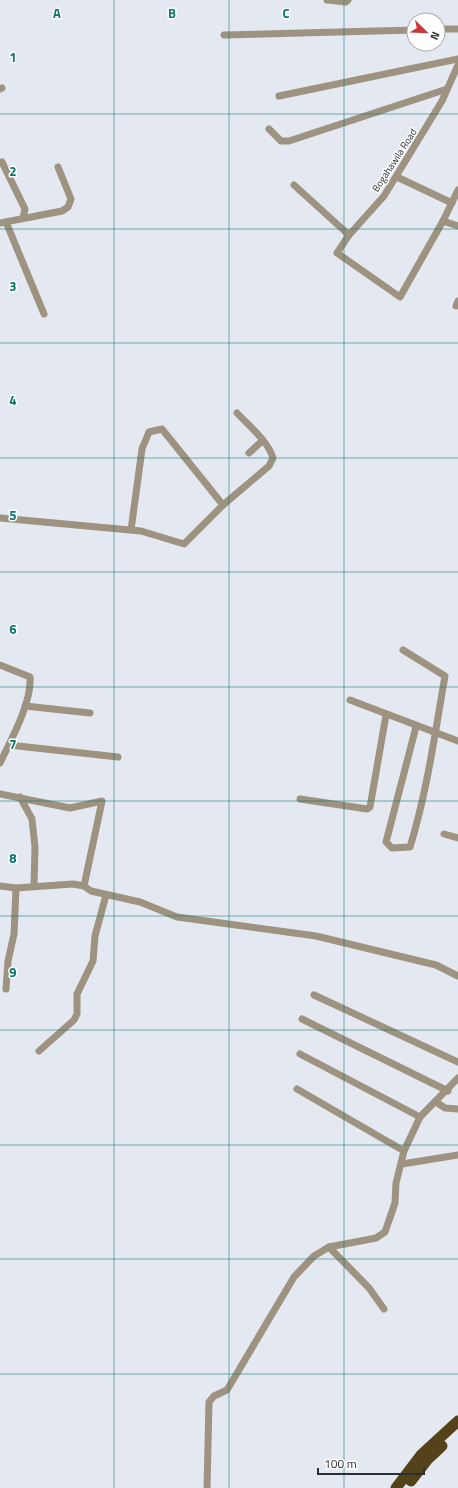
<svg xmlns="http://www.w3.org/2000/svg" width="458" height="1488" font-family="'Titillium Web',sans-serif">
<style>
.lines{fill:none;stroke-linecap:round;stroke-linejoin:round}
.minor{stroke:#9d9380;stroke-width:7}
.trunk{stroke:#544218;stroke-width:11}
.grid{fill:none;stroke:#0f766e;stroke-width:1;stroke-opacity:0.55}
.labels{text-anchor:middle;stroke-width:3;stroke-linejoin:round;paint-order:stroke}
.street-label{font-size:10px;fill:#2c2e32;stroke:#fff}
.grid-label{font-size:13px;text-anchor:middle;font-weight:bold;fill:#0f766e;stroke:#fff;stroke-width:3;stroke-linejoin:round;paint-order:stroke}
</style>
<rect width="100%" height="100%" fill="#e3e8f1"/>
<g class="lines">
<g class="minor">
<path d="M 327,0 L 346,2 L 348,0"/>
<path d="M 438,29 L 458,29"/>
<path d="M 224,35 L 414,30"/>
<path d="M 0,89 L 2,88"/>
<path d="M 279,96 L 458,59"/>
<path d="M 269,129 L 281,141 L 289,141 L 447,89"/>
<path d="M 2,162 L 25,209 L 23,218"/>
<path d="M 397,177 L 452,203"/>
<path d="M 294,185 L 349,235 L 384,196 L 442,101 L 458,65"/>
<path d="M 443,221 L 458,190"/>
<path d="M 6,222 L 44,314"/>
<path d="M 0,223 L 62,211 L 68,207 L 71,199 L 58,167"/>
<path d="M 349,235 L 337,253 L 400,297 L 443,221 L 458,226"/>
<path d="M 456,306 L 458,301"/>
<path d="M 249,453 L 262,441"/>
<path d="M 0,518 L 141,531 L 184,544 L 223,505 L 269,466 L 273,458 C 268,441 249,426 237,413"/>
<path d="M 131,530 L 142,449 L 149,432 L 162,429 L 223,505"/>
<path d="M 403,650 L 445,676 C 435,733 427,792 410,847 L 392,848 L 386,842 L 416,727"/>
<path d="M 0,665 L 30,677 C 32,702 11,740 0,763"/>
<path d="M 350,700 L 458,741"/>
<path d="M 25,706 L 90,713"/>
<path d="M 9,745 L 118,757"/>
<path d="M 0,794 L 70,808 L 102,801 L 84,886"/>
<path d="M 20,797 L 32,819 L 35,847 L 34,886"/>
<path d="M 300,799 L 367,809 L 370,807 L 386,715"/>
<path d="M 444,834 L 458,838"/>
<path d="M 0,886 L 16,888 L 73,884 L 84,886 L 91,891 L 140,902 L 177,917 L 316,936 L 436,965 L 458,976"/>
<path d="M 6,989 L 8,961 L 14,934 L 16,888"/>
<path d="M 314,995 L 458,1062"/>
<path d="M 302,1019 L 448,1091"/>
<path d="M 39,1051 L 74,1020 L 77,1014 L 77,994 L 93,961 L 95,936 L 106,895"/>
<path d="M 300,1054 L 420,1117"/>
<path d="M 297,1089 L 404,1151"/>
<path d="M 436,1102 L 445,1108 L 458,1109"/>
<path d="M 402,1164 L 458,1155"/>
<path d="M 329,1247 L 369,1288 L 384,1309"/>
<path d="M 207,1488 L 209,1402 L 214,1396 L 227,1390 L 294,1277 L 314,1256 L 329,1247 L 376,1238 L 385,1232 L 395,1203 L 396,1183 L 404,1151 L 420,1117 L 458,1078"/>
</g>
<g class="trunk">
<path d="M 411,1481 L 428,1459 L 442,1446"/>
<path d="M 396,1488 L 421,1455 L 458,1421"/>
</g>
</g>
<path class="grid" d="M 114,0 L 114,1488M 229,0 L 229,1488M 344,0 L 344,1488M 0,114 L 458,114M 0,229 L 458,229M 0,343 L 458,343M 0,458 L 458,458M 0,572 L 458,572M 0,687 L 458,687M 0,801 L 458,801M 0,916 L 458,916M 0,1030 L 458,1030M 0,1145 L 458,1145M 0,1259 L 458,1259M 0,1374 L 458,1374"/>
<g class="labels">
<g class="street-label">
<text transform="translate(394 160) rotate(-57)" y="4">Bogahawila Road</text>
</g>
</g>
<g class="grid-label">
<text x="57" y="18">A</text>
<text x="172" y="18">B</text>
<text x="286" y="18">C</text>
<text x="13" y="62">1</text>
<text x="13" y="176">2</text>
<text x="13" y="291">3</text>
<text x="13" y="405">4</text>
<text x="13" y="520">5</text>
<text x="13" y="634">6</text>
<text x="13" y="749">7</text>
<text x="13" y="863">8</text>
<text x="13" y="977">9</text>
</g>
<g transform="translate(426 32) rotate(113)"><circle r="19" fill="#ffffff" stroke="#ababad"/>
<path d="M0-3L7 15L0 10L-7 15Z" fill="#c8393e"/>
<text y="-6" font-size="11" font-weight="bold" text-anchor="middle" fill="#2c2e32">N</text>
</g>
<path d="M318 1468v6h106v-6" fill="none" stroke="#2c2e32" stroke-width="2"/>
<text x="324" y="1468" font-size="12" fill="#2c2e32" stroke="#ffffff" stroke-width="3" paint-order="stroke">100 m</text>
</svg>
